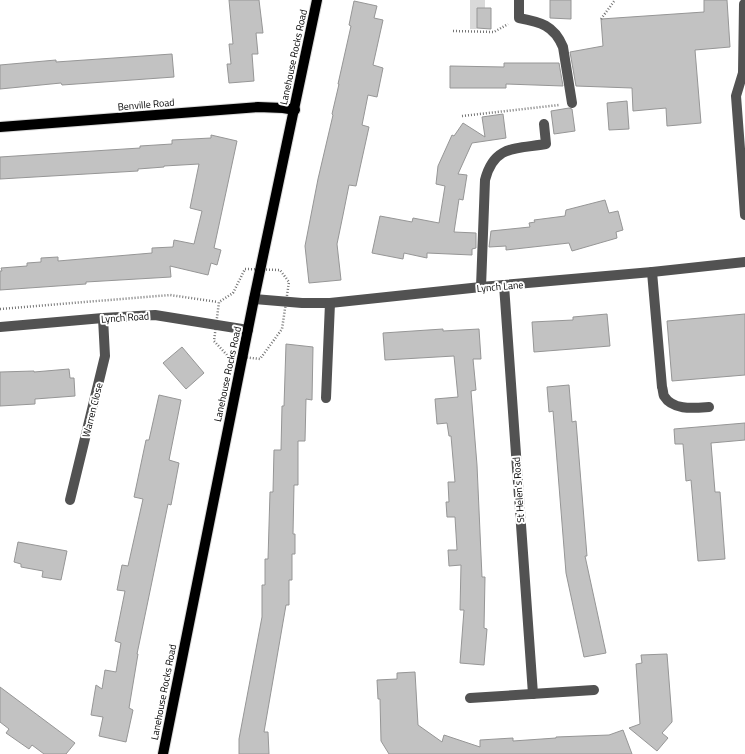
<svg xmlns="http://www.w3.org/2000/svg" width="745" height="754" font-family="'Titillium Web',sans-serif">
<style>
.green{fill:#d9d9d9}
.building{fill:#c2c2c2;stroke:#969696}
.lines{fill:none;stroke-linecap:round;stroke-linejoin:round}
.major-casing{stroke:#dbdbdb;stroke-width:12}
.path{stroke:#747474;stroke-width:2.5;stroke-dasharray:1 2;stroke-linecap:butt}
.minor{stroke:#525252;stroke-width:10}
.major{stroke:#000;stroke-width:10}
.labels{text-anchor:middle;stroke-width:4;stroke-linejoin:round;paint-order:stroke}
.street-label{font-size:10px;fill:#000;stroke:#fff}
</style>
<rect width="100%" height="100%" fill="#fff"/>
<path class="green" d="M 470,0 L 485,0 L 485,8 L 477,8 L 477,29 L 470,29 Z"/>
<g class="building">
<path d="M 229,0 L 259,0 L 263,33 L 256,33 L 258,54 L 252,54 L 254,81 L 229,83 L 227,64 L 231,64 L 229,44 L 233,44 Z"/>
<path d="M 550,0 L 571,0 L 571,19 L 550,18 Z"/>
<path d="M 704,0 L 727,0 L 730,47 L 695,50 L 701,123 L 667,126 L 666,108 L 633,111 L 632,88 L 576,86 L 570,52 L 603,46 L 601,19 L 704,12 Z"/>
<path d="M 354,1 L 377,6 L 374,18 L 383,20 L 373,65 L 383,68 L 377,97 L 368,95 L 362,125 L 369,127 L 356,186 L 349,185 L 343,215 L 337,244 L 341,280 L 309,283 L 305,246 L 318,179 L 333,115 L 332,114 L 339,84 L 338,84 L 351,26 L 349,25 Z"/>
<path d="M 477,8 L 491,8 L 491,29 L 477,28 Z"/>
<path d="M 172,54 L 174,77 L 62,85 L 61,83 L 0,89 L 0,65 L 56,60 L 56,62 Z"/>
<path d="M 504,63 L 559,63 L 563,86 L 506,84 L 506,88 L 450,88 L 450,66 L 504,67 Z"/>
<path d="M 627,101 L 629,129 L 609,130 L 607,103 Z"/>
<path d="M 569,108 L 572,109 L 575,131 L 554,134 L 551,111 Z"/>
<path d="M 503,114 L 506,138 L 472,143 L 458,174 L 467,175 L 463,200 L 459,199 L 454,232 L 476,233 L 476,248 L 472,249 L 472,255 L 427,253 L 427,258 L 404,253 L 403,259 L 372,253 L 380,216 L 412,222 L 413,218 L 439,223 L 445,186 L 436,184 L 438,166 L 452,135 L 454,136 L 463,123 L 485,137 L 482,117 Z"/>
<path d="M 211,135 L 237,141 L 214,248 L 221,250 L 217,265 L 211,263 L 208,275 L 170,266 L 171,277 L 86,282 L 86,284 L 0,290 L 0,271 L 2,271 L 1,268 L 27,266 L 27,263 L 41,262 L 41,258 L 58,257 L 58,261 L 152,253 L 152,248 L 173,247 L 174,240 L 194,244 L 202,211 L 190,208 L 199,164 L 164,166 L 164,167 L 138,169 L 138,171 L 0,179 L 0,157 L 140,148 L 140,146 L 172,144 L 172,140 L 211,138 Z"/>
<path d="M 605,200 L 609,213 L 618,211 L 623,230 L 616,232 L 617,238 L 572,251 L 569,243 L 506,250 L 506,246 L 489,247 L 491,231 L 530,227 L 529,223 L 535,222 L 534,220 L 565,216 L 566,210 Z"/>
<path d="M 607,314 L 610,346 L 534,352 L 532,322 L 573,320 L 573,317 Z"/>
<path d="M 745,314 L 745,375 L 672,381 L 667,321 Z"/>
<path d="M 443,329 L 443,331 L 479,329 L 481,359 L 473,359 L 476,390 L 471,391 L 477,465 L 482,577 L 485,577 L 484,628 L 487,629 L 484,665 L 460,663 L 464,610 L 460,610 L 461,565 L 449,566 L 448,550 L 457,550 L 455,517 L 447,517 L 446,502 L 449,502 L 448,482 L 455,482 L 451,436 L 449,436 L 447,423 L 437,424 L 435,399 L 458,397 L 454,356 L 385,360 L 383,333 Z"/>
<path d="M 286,344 L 313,347 L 312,400 L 306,399 L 305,441 L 298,441 L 298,485 L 294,485 L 293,534 L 295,534 L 295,554 L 292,554 L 292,580 L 289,580 L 289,605 L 286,605 L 264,732 L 268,732 L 269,754 L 239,754 L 239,739 L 262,617 L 262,585 L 265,585 L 265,559 L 268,559 L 270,492 L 273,492 L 274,450 L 281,450 L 282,406 L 284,406 Z"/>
<path d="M 182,347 L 204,373 L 186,389 L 163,363 Z"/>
<path d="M 69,369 L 70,378 L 74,378 L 75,396 L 35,399 L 35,404 L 0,406 L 0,372 L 34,371 L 34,372 Z"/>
<path d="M 569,385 L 572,422 L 576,421 L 587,556 L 585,556 L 606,653 L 584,657 L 566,573 L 553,411 L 549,412 L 547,387 Z"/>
<path d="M 159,395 L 181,400 L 169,460 L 179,463 L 171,505 L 168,504 L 137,654 L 138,654 L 129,708 L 133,710 L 126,742 L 99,736 L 103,717 L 91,715 L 96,685 L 102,689 L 105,670 L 116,672 L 121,643 L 115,641 L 125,591 L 117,590 L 122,565 L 128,566 L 143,499 L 134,497 L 146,440 L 149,440 Z"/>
<path d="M 745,423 L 745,440 L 711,443 L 715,492 L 720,492 L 725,559 L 698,561 L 691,480 L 686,481 L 683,444 L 675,444 L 674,429 Z"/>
<path d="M 18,542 L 67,551 L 61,580 L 42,577 L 43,571 L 21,567 L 21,564 L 14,562 Z"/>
<path d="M 667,654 L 672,719 L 672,722 L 662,733 L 668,738 L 657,751 L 629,728 L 640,724 L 636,664 L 642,663 L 641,655 Z"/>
<path d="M 415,672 L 418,725 L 442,742 L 444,735 L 480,747 L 480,740 L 513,738 L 513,741 L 556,738 L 556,737 L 609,735 L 623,730 L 632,754 L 389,754 L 381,741 L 380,699 L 378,699 L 377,680 L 397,679 L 397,673 Z"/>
<path d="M 0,687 L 75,743 L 66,754 L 44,754 L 32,745 L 29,749 L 6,733 L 9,729 L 0,722 Z"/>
</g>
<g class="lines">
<g class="major-casing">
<g id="major">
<path d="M 0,127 L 258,107 L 283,108 L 295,110"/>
<path d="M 163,754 L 254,299 L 317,0"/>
</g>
</g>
<g class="path">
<path d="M 601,19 L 615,0"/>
<path d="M 453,31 L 494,32 L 508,24"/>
<path d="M 462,116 L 559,105"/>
<path d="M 245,269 L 280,270 L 289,282 L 282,329 L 260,359 L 227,355 L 214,341 L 219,302 L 233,293 Z"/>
<path d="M 0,309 L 170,295 L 218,302"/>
</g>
<g class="minor">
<path d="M 519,0 L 519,18 C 540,22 554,25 563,47 L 572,103"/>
<path d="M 744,4 L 743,73 L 736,96 L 745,215"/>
<path d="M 652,272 L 662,387 C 663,389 663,394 664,396 C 673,411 695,408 709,407"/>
<path d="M 504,285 L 533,694"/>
<path d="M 481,287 L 485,180 C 494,145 515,149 546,144 L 544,124"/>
<path d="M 254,299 L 302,303 L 330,303 L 481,287 L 652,272 L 745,262"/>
<path d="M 0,327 L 103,318 L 155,315 L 248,330"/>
<path d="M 326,398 L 330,303"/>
<path d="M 70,500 L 105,356 L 103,318"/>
<path d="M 470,698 L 594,690"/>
</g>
<use href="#major" class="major"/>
</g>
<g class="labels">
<g class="street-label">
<text transform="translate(293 57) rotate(-78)" y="4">Lanehouse Rocks Road</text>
<text transform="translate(146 104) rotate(-5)" y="4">Benville Road</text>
<text transform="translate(500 286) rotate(-5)" y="4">Lynch Lane</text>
<text transform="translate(125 317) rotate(-4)" y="4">Lynch Road</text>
<text transform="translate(227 374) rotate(-78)" y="4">Lanehouse Rocks Road</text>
<text transform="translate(92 410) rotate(-76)" y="4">Warren Close</text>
<text transform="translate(518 490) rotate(-94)" y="4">St Helen's Road</text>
<text transform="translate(163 692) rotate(-79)" y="4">Lanehouse Rocks Road</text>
</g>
</g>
</svg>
